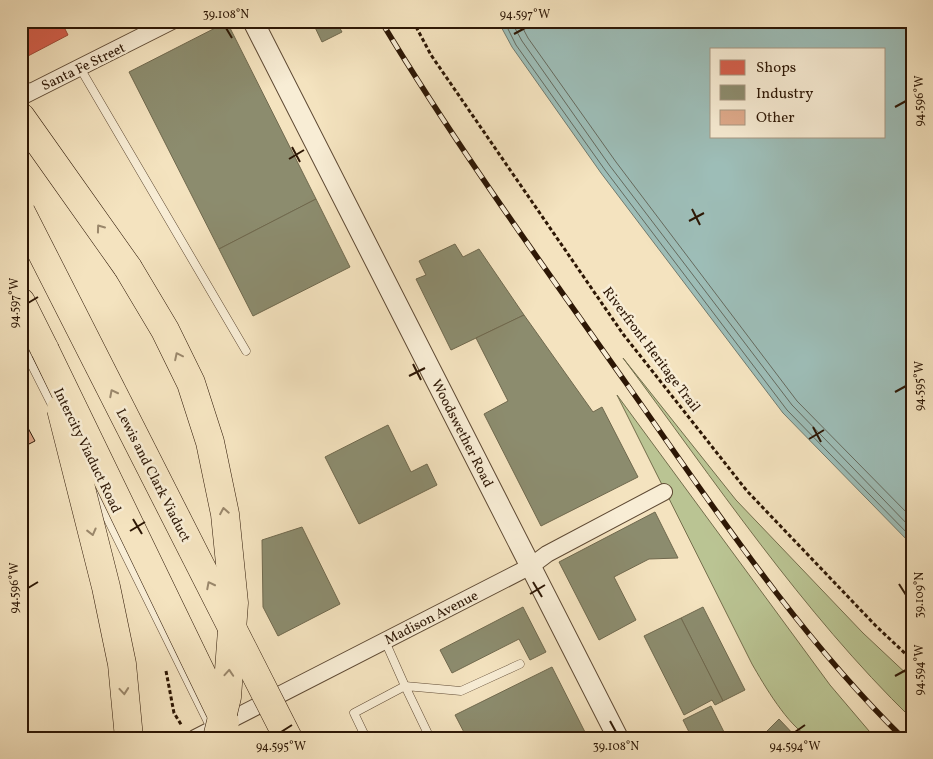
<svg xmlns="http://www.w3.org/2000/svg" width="933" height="759" font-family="Vollkorn,serif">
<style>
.green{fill:#bac493;stroke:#746e4c}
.water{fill:#9dbdb7;stroke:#707b70;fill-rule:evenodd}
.shops{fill:#d6604d;stroke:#a34a37}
.industry{fill:#8c8c6e;stroke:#70694e}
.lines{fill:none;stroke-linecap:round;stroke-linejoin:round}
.shore{stroke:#656a5e;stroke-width:1}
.building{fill:#dfaa8b;stroke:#2d1705}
.service-casing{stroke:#5f4a34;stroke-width:9}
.minor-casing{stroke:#5f4a34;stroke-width:18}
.tertiary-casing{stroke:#5f4a34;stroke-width:22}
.motorway-casing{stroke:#2d1705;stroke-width:29}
.path{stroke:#2d1705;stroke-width:3;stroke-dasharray:4 2.5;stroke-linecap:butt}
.service{stroke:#f8edd5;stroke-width:8}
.minor{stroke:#f8edd5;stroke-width:16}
.tertiary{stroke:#f8edd5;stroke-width:20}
.motorway{stroke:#f4e3bf;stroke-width:28}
.rail-casing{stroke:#2d1705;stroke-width:5.5}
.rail{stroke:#f8edd5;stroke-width:4;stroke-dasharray:11;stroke-linecap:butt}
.motorway-bridge-casing{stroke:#2d1705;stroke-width:29;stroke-linecap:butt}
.motorway-bridge{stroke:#f4e3bf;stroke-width:28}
.oneway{stroke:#9a876b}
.ticks{fill:none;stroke:#2d1705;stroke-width:2}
.labels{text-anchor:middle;stroke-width:5;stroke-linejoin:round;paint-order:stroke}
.street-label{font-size:14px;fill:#2d1705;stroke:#f8edd5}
.neatline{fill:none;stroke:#2d1705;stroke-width:2}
.ticks-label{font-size:12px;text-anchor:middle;fill:#2d1705}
</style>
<rect width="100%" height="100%" fill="#f4e3bf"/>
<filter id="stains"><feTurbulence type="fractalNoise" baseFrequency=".004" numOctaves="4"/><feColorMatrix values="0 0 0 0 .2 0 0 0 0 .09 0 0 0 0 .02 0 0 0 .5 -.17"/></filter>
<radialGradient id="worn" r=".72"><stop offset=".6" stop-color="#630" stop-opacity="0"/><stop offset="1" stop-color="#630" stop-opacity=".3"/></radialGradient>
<g class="green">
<path d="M 623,358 L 736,500 L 863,633 L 912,679 L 912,719 C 801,611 715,481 623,358 Z"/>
<path d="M 617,395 L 830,685 L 875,738 C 863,738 816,741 809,737 C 788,726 764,685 752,664 Z"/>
</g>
<path class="water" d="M 498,21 L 912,21 L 912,545 L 783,413 L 601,173 L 512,47 ZM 712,49 L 884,49 L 884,136 L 712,136 Z"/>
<path class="shops" d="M 21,21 L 61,21 L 68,35 L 28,56 L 21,46 Z"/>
<g class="industry">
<path d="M 312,21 L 336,21 L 342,32 L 322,42 Z"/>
<path d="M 227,22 L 316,199 L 219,249 L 129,72 Z"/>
<path d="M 316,199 L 350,267 L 253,316 L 219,249 Z"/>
<path d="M 455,244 L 463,257 L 479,249 L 524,315 L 451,350 L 416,279 L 426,275 L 419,261 Z"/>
<path d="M 524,315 L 593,412 L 602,407 L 638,477 L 541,526 L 484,414 L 508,401 L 476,338 Z"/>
<path d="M 388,425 L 411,472 L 427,464 L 437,485 L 359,524 L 325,457 Z"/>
<path d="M 655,512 L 678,558 L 649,559 L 614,577 L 636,620 L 599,640 L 559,562 Z"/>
<path d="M 302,527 L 340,604 L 278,636 L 263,607 L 262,540 Z"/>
<path d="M 523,607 L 546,652 L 530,660 L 519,639 L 452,673 L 440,650 Z"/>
<path d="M 703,607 L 745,690 L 723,701 L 681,618 Z"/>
<path d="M 681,618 L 723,701 L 715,705 L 712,700 L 684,715 L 644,636 Z"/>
<path d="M 552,667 L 588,738 L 467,738 L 455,715 Z"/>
<path d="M 711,706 L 727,738 L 692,738 L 683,720 Z"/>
<path d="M 779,719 L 797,738 L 760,738 Z"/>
</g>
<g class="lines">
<g class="shore">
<path d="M 504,21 L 516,45 L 605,170 L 787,410 L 912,538"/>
<path d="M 511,21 L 522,41 L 610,166 L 792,405 L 912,529"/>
<path d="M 519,21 L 528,38 L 616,162 L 797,401 L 912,518"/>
</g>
</g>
<path class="building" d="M 21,415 L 35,441 L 21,448 Z"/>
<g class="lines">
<g class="service-casing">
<g id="service">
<path d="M 80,68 L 246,351"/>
<path d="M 21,79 L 31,92"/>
<path d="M 21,344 L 54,409"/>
<path d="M 93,489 L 211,728"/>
<path d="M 366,738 L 354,713 L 405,686 L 385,641"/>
<path d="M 430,738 L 405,686 L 461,691 L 520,664"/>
</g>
</g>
<g class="minor-casing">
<g id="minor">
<path d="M 21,97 L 172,21"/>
<path d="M 195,738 L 531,566 L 547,554 L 664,492"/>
</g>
</g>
<g class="tertiary-casing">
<path id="tertiary" d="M 253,21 L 618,738"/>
</g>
<g class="motorway-casing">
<g id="motorway">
<path d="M 21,117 L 128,268"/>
<path d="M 21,302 L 45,350"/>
</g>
</g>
<g class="path">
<path d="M 413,21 L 431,55 L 623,334 L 747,491 L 875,625 L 912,660"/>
<path d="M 166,671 L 174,713 L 182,726"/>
</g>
<use href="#service" class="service"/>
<use href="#minor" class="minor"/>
<use href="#tertiary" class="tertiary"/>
<use href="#motorway" class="motorway"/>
<g class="rail-casing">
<path id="rail" d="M 381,21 C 457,147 542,264 626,383 C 713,506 795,632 903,738"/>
</g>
<use href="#rail" class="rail"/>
<g class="motorway-bridge-casing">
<g id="motorway-bridge">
<path d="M 21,212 L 288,738"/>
<path d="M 128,268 L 165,330 L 191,383 L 210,442 L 225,514 L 234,603 L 227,697 L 217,738"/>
<path d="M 45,350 L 225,722"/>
<path d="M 61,409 L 106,587 L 122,664 L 129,738"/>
</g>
</g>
<use href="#motorway-bridge" class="motorway-bridge"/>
</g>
<defs><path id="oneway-chevron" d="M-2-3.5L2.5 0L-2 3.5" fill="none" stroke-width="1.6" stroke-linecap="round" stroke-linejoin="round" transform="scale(1.25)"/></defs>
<g class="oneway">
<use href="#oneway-chevron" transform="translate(100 228) rotate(-126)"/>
<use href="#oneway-chevron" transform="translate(178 356) rotate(-116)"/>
<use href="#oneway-chevron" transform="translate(113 393) rotate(-117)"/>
<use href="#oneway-chevron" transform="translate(224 511) rotate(-100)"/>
<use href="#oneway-chevron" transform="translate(92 532) rotate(76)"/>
<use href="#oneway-chevron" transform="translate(210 585) rotate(-117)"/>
<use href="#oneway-chevron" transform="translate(229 673) rotate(-86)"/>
<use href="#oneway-chevron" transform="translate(124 691) rotate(85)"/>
</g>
<path class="ticks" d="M 226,28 L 232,38M 514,34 L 525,28M 895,107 L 906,101M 292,147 L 300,162M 289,159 L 304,150M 692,209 L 700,225M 689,221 L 704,213M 28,303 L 38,297M 413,364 L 421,380M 409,376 L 425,368M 895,392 L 906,386M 813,427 L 821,442M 809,439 L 824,430M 133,519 L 142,534M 130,531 L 145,522M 533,582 L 542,597M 899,584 L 906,595M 28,588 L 38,582M 530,594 L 545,585M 895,676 L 906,670M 610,721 L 616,732M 281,732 L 292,725M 795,732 L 805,725"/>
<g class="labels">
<g class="street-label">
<text transform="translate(83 66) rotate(-26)" y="5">Santa Fe Street</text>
<text transform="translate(652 349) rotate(53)" y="5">Riverfront Heritage Trail</text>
<text transform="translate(463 433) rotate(63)" y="5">Woodswether Road</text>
<text transform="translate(88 450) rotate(64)" y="5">Intercity Viaduct Road</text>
<text transform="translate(154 475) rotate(63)" y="5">Lewis and Clark Viaduct</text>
<text transform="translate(431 617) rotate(-27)" y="5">Madison Avenue</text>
</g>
</g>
<rect width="933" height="759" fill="none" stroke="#f4e3bf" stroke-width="55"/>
<rect x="710" y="48" width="175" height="90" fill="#f8edd5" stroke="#a79782"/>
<rect x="720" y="60" width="25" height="15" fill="#d6604d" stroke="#a79782"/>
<text x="756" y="72" font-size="15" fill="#2d1705">Shops</text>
<rect x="720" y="85" width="25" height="15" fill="#8c8c6e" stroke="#a79782"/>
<text x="756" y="98" font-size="15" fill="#2d1705">Industry</text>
<rect x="720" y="110" width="25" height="15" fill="#dfaa8b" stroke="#a79782"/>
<text x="756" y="122" font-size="15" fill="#2d1705">Other</text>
<rect x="28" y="28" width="878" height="704" class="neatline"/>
<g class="ticks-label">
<text x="226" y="18">39.108°N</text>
<text x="525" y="18">94.597°W</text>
<text transform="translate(919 101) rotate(-90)" y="4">94.596°W</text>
<text transform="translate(14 303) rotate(-90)" y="4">94.597°W</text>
<text transform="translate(919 386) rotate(-90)" y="4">94.595°W</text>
<text transform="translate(14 588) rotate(-90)" y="4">94.596°W</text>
<text transform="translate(919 595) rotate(-90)" y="4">39.109°N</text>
<text transform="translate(919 670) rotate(-90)" y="4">94.594°W</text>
<text x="281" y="750">94.595°W</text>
<text x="616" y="750">39.108°N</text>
<text x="795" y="750">94.594°W</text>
</g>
<rect width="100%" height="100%" filter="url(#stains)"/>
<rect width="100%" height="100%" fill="url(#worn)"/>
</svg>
